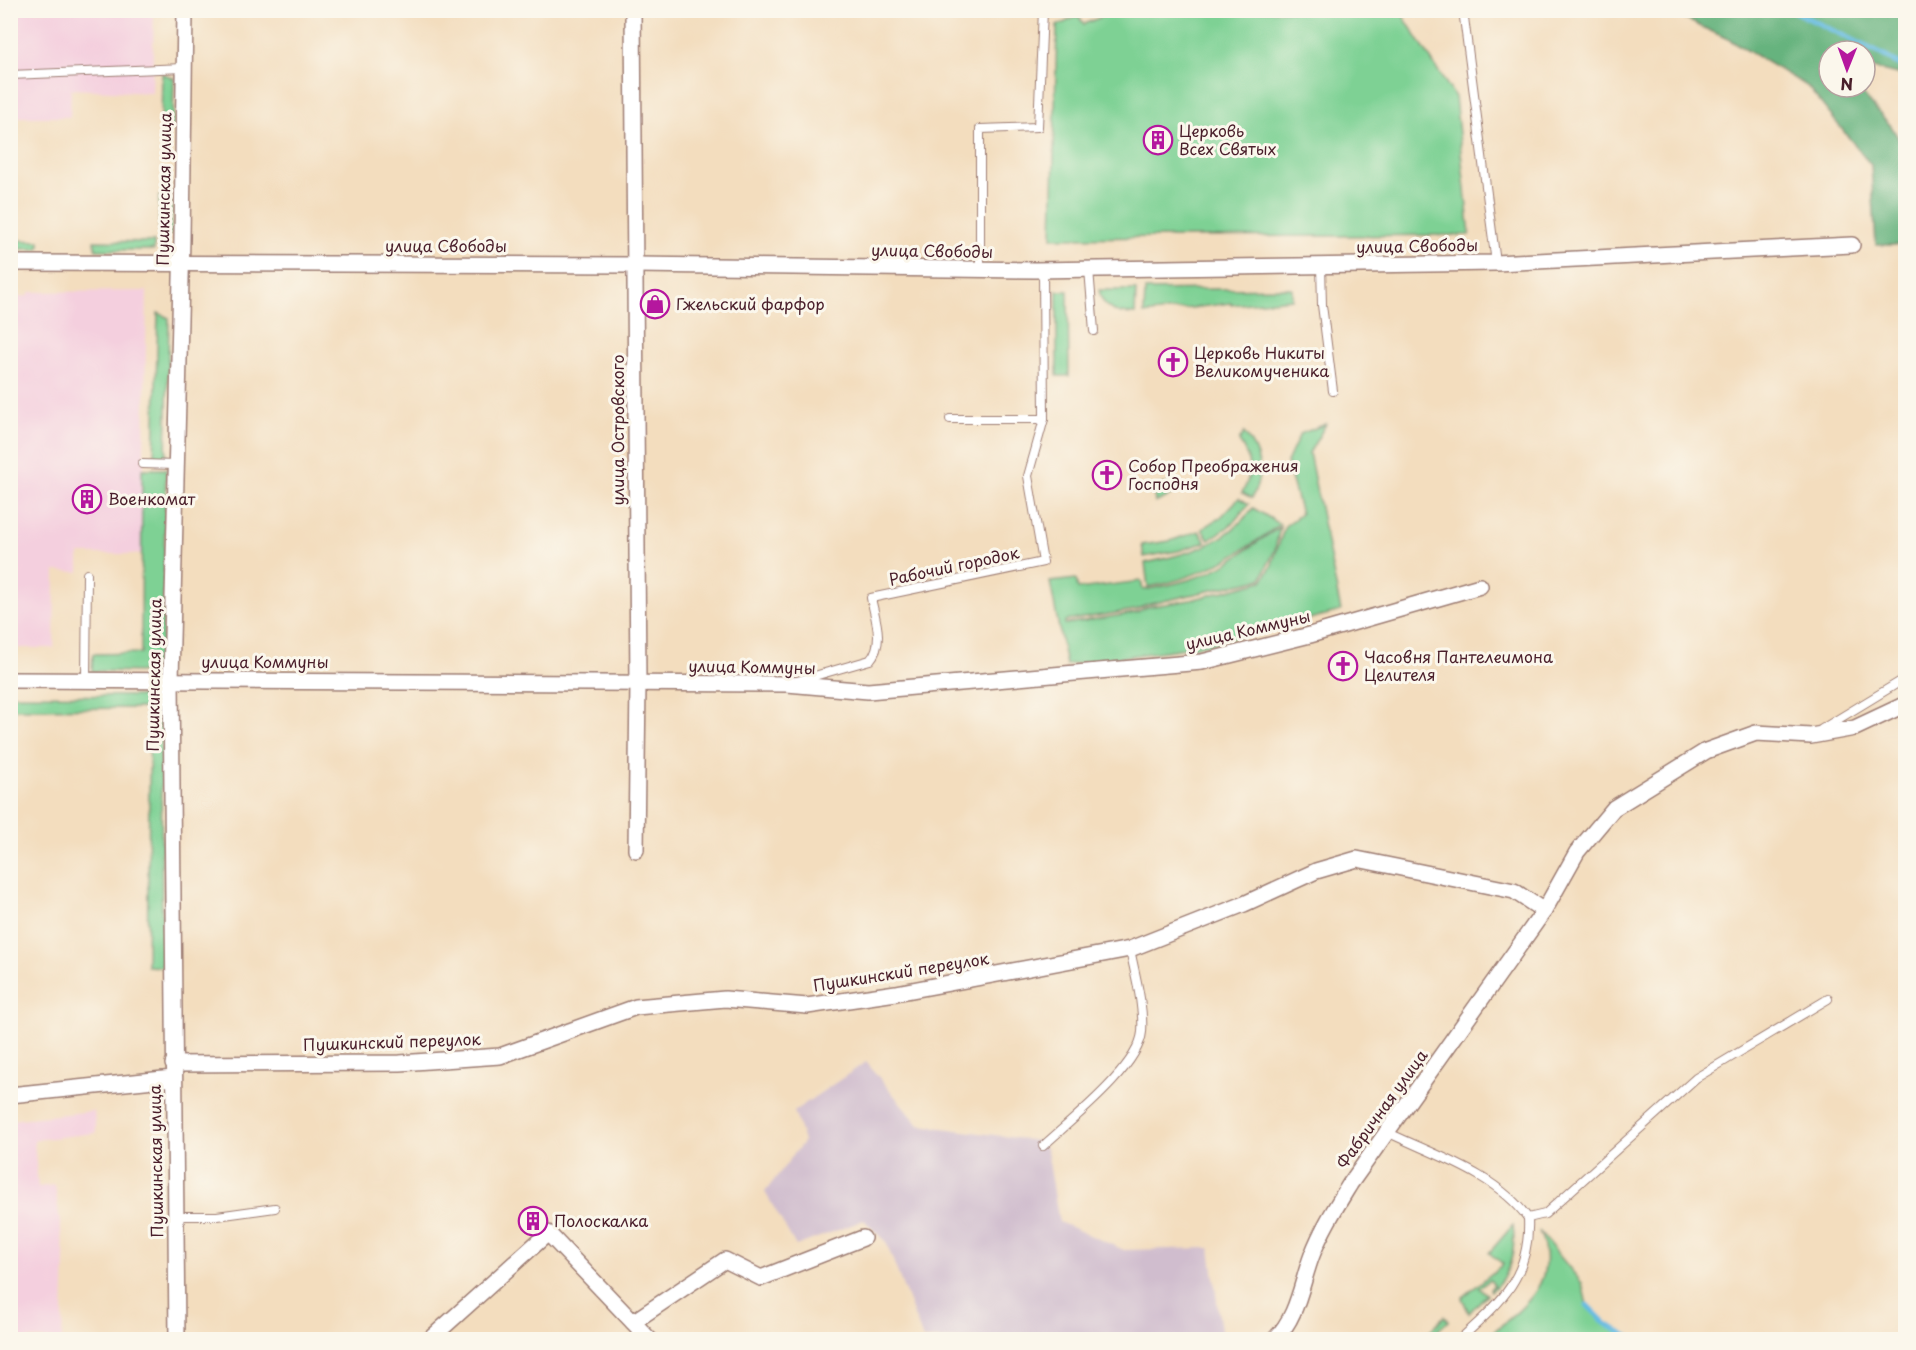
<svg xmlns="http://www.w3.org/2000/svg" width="1916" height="1350" font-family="'Playpen Sans',sans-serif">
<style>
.built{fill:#f4cfde}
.industrial{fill:#d0bdce}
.green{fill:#7ed194;stroke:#647860;stroke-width:1.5}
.forest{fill:#66b37e;stroke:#586954;stroke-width:1.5}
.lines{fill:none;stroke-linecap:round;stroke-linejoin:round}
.stream{stroke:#66bce3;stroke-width:5}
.lane-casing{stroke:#9e7e74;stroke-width:10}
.street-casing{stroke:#9e7e74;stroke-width:18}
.lane{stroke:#fff;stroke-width:8}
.street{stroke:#fff;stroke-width:15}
.labels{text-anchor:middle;stroke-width:6;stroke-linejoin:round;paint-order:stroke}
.poi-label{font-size:16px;fill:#4a1f2b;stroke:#fbf7ec;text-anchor:start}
.street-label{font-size:16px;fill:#4a1f2b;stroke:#fbf7ec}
</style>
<rect width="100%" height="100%" fill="#fbf7ec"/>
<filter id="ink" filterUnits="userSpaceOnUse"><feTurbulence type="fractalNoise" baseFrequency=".0167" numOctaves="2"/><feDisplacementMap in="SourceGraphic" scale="12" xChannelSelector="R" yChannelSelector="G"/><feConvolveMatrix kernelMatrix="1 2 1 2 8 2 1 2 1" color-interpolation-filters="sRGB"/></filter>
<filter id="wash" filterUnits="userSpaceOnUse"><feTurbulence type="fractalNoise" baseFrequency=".008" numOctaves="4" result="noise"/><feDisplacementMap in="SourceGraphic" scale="24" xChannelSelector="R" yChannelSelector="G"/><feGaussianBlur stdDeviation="1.35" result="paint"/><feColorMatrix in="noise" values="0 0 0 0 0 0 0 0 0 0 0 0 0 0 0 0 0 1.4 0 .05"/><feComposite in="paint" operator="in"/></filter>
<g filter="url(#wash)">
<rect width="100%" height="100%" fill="#f3ddbe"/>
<g class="built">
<path d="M 10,11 L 154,11 L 152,93 L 71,89 L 70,117 L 11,117 Z"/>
<path d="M 147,291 L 142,554 L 79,554 L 79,572 L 55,571 L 54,648 L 11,648 L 10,297 L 29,296 L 29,292 Z"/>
<path d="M 94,1111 L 96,1133 L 34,1140 L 38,1187 L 55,1185 L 65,1260 L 62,1339 L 11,1339 L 11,1120 Z"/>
</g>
<path class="industrial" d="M 866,1062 L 919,1125 L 1038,1141 L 1047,1150 L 1059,1222 L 1124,1250 L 1210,1248 L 1222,1339 L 923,1339 L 886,1242 L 864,1220 L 796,1246 L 765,1192 L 804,1141 L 794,1111 Z"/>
<g class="green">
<path d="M 1118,10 L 1400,11 L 1455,97 L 1470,235 L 1052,238 L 1057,26 L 1078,16 L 1084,24 Z"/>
<path d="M 162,73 L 174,78 L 173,129 L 161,129 Z"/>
<path d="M 159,196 L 172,200 L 171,235 L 159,235 Z"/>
<path d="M 11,240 L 40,241 L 40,246 L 37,249 L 11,249 Z"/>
<path d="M 94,241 L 154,242 L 154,250 L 96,250 Z"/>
<path d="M 1292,288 L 1292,299 L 1231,305 L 1231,303 L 1144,314 L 1145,290 Z"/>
<path d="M 1099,290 L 1136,290 L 1135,314 C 1117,314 1102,310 1099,290 Z"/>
<path d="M 1057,291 L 1068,291 L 1069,376 L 1057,376 Z"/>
<path d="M 158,313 L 169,318 L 166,459 L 154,459 Z"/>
<path d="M 1326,424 L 1309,453 L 1341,611 L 1207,645 L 1066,665 L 1050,582 L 1076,579 L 1078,589 L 1141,581 L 1143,590 C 1172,585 1205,578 1230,561 C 1247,550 1263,537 1280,527 L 1275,550 L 1261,579 L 1146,605 L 1135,610 L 1065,621 L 1065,624 L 1135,613 L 1147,607 L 1191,600 L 1262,581 L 1271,567 L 1285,526 L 1301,514 L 1287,462 L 1300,434 Z"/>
<path d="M 1244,433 C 1261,454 1264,473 1252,498 L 1242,493 C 1253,475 1251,458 1239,441 Z"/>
<path d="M 142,469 L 166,469 L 162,662 L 150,672 L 92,671 L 93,654 L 141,653 Z"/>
<path d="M 1181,482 L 1172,495 L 1155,503 L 1153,486 Z"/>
<path d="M 1239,498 L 1249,504 L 1231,525 L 1209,540 L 1202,529 L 1221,517 Z"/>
<path d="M 1253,508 L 1280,524 C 1241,554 1198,579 1148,587 L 1145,563 C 1188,554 1225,545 1253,508 Z"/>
<path d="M 1199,531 L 1206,542 L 1178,551 L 1144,557 L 1142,545 L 1170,541 Z"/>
<path d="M 11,695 L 149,696 L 159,701 L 161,707 L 162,967 L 147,966 L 150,708 L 11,709 Z"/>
<path d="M 1513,1225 C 1516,1250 1511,1274 1491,1291 L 1490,1289 L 1494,1285 L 1490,1280 L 1479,1288 L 1487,1294 L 1469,1313 L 1462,1298 L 1503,1264 L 1489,1253 Z"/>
<path d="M 1539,1231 L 1582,1283 L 1587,1305 L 1597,1317 L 1635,1339 L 1484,1339 C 1520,1310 1562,1284 1539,1231 Z"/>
<path d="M 1444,1316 L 1448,1321 L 1434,1334 L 1432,1339 L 1423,1339 Z"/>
</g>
<path class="forest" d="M 1668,11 L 1905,11 L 1905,76 L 1865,66 L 1865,51 L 1829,51 L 1829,87 L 1856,87 L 1891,126 L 1905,149 L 1905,245 L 1876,245 L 1871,165 L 1807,86 L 1730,40 Z"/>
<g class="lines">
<g class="stream">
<path d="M 1791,10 L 1883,55 L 1906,69"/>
<path d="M 1587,1305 L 1606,1324 L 1635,1340"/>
</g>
</g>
</g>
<g filter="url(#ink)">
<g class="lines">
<g class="lane-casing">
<g id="lane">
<path d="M 1463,10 L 1496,263"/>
<path d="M 10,75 L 184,68"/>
<path d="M 1321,265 L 1322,305 L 1333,391"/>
<path d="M 1089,269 L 1094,331"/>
<path d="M 980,270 L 980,129 L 1038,127 L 1043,10"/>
<path d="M 950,419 L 1044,419"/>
<path d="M 142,464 L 176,465"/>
<path d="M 86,680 L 87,574"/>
<path d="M 797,681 L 870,660 C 885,643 875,618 871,598 L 1043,562 L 1028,476 L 1044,419 L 1043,270"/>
<path d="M 1822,729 L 1906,678"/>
<path d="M 1389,1133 C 1437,1156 1496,1174 1528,1218 L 1545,1214 L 1696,1078 L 1828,999"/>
<path d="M 1043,1146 C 1070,1121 1139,1067 1142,1032 C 1144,1005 1135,975 1130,949"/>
<path d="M 175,1216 L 217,1216 L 275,1208"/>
<path d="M 1459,1340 C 1500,1303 1531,1277 1528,1218"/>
</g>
</g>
<g class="street-casing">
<g id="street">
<path d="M 633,10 L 638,683 L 636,850"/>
<path d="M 10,263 L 635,265 L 1035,270 L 1496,263 L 1852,245"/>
<path d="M 10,680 L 787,684 L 868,691 L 1202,662 L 1310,635 L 1480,586"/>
<path d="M 173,1064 L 400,1063 L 500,1056 L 636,1007 L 725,999 L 807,1006 L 896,993 L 1130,949 L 1244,904 L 1316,871 L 1357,859 L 1514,891 L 1544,911"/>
<path d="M 10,1095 L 173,1078"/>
<path d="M 633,1322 L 725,1260 L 761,1278 L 863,1238"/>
<path d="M 177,1340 L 171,679 L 182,239 L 185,10"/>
<path d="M 429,1340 L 548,1233 L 650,1340"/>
<path d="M 1274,1340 C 1298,1317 1301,1284 1312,1255 C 1322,1229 1336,1207 1350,1184 L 1544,911 L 1577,852 L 1614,808 L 1706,751 L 1756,733 L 1811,736 L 1855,728 L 1906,704"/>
</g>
</g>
<use href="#lane" class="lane"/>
<use href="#street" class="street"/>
</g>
</g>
<defs>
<g id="building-ring" transform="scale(1.5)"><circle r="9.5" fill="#fbf7ec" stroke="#b5179e" stroke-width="1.5"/><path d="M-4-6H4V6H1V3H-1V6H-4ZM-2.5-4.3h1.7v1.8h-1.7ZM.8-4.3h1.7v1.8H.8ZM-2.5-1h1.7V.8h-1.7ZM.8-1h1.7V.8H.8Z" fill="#b5179e"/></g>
<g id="shop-ring" transform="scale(1.5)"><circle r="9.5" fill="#fbf7ec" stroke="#b5179e" stroke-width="1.5"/><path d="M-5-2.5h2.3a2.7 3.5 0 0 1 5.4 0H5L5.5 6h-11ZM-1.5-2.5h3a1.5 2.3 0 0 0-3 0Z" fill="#b5179e"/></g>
<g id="church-ring" transform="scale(1.5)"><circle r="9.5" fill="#fbf7ec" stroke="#b5179e" stroke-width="1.5"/><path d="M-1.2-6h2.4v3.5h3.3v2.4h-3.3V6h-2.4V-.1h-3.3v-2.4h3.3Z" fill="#b5179e"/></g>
</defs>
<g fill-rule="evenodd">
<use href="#building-ring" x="1158" y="140"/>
<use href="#shop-ring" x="655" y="304"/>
<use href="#church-ring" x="1173" y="362"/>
<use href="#church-ring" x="1107" y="475"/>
<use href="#building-ring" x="87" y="499"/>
<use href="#church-ring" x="1343" y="666"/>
<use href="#building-ring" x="533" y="1221"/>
</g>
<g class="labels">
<g class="poi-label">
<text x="1179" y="137">Церковь<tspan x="1179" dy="18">Всех Святых</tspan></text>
<text x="676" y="310">Гжельский фарфор</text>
<text x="1194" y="359">Церковь Никиты<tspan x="1194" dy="18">Великомученика</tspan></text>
<text x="1128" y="472">Собор Преображения<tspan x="1128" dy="18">Господня</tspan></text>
<text x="108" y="505">Военкомат</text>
<text x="1364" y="663">Часовня Пантелеимона<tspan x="1364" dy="18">Целителя</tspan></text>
<text x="554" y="1227">Полоскалка</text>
</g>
<g class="street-label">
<text transform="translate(164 189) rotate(-89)" y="6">Пушкинская улица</text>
<text x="446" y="252">улица Свободы</text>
<text transform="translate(1417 246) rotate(-1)" y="6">улица Свободы</text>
<text transform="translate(932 251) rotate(1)" y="6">улица Свободы</text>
<text transform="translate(618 430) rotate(-90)" y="6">улица Островского</text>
<text transform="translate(954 566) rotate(-12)" y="6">Рабочий городок</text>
<text transform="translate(1248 630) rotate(-13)" y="6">улица Коммуны</text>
<text x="265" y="668">улица Коммуны</text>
<text transform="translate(752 667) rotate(1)" y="6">улица Коммуны</text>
<text transform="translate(154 675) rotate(-89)" y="6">Пушкинская улица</text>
<text transform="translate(901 972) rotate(-9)" y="6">Пушкинский переулок</text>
<text transform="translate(392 1042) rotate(-2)" y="6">Пушкинский переулок</text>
<text transform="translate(1382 1109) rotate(-54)" y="6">Фабричная улица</text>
<text transform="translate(156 1161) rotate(-91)" y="6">Пушкинская улица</text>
</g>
</g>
<rect width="1916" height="1350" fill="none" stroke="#fbf7ec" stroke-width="36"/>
<g transform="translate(1847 69) rotate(181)"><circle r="28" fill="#fbf7ec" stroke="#b4a19f" stroke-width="1.5"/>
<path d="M0-4.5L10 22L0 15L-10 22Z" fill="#b5179e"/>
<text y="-9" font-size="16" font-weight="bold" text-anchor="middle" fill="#4a1f2b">N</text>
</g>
</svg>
